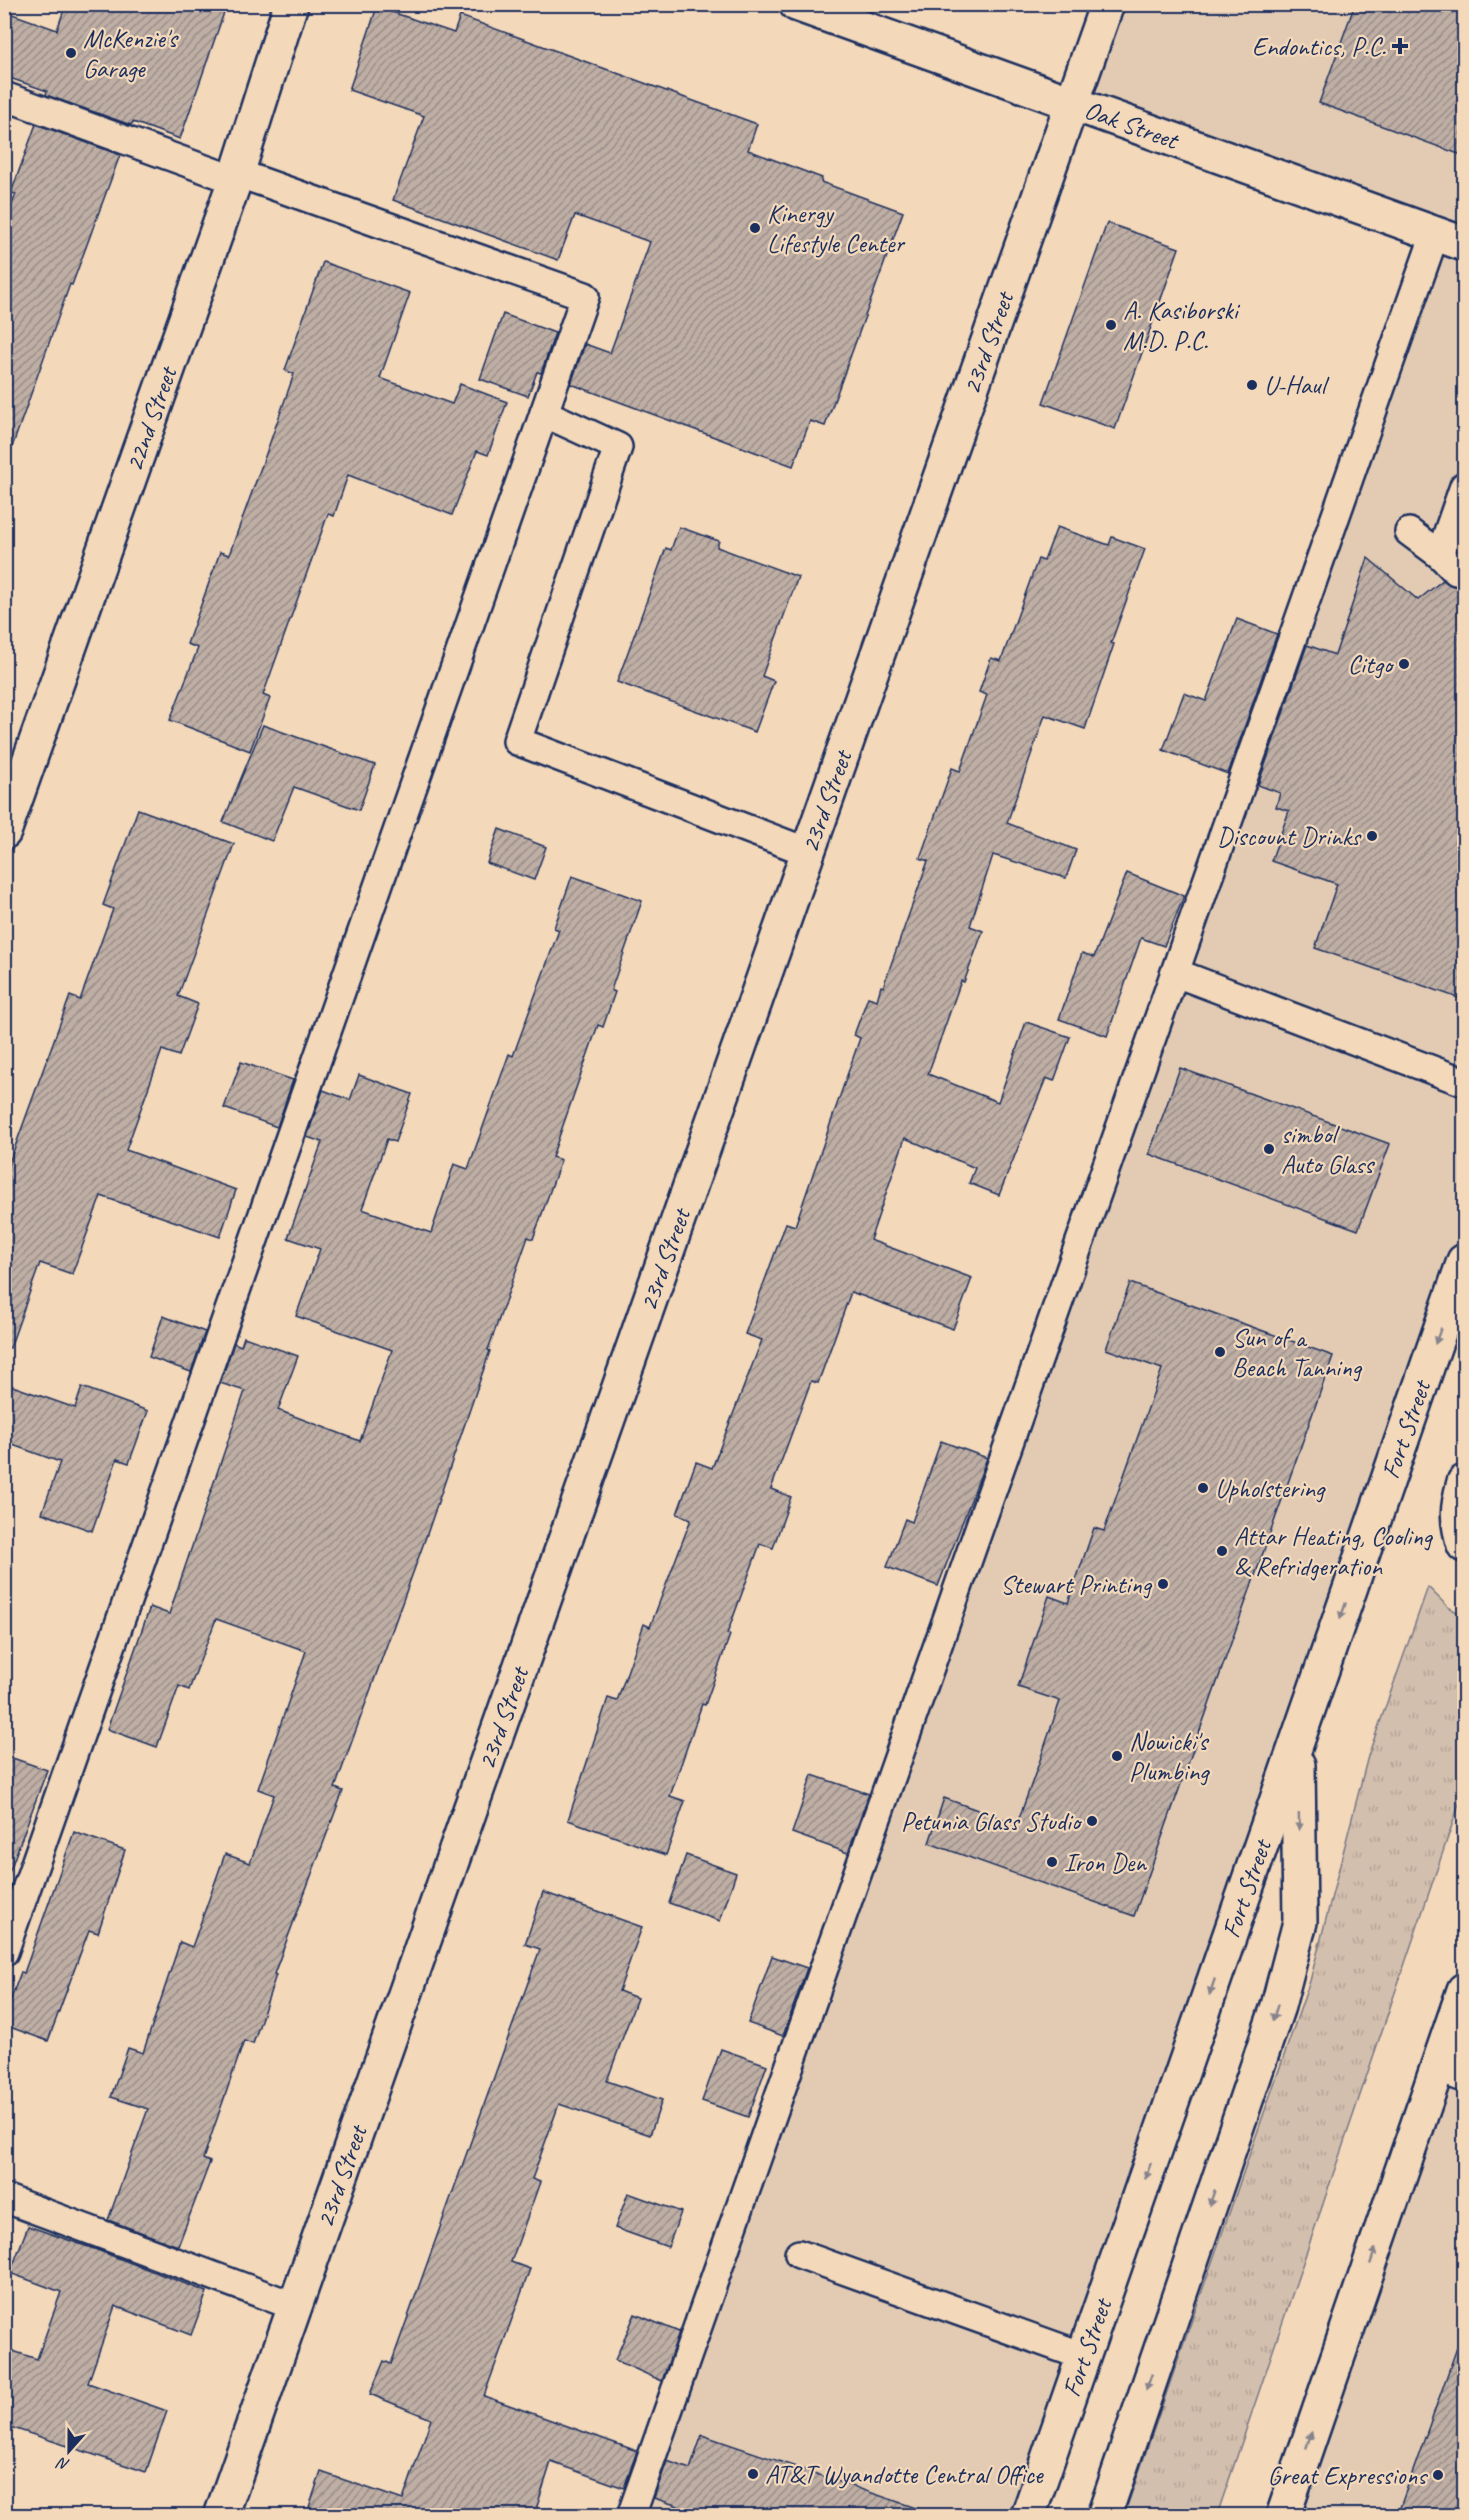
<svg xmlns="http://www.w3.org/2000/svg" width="1469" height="2520" font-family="Caveat,sans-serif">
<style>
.built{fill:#e3cbb3}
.grass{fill:url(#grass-tufts);stroke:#777786;stroke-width:1.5}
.building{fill:url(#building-hatch);stroke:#1b2f5e;stroke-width:1.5}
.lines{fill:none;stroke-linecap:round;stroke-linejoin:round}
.service-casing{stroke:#1b2f5e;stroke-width:32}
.minor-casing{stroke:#1b2f5e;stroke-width:38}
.tertiary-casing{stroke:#1b2f5e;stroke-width:38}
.primary-casing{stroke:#1b2f5e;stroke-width:38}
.service{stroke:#f3d8ba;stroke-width:27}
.minor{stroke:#f3d8ba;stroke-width:33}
.tertiary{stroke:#f3d8ba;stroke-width:33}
.primary{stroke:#f3d8ba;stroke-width:33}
.oneway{fill:#87848c}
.poi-dot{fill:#1b2f5e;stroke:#f3d8ba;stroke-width:2}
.labels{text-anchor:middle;stroke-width:4.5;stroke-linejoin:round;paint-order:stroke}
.poi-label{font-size:26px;fill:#1b2f5e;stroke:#f3d8ba;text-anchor:start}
.street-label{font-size:26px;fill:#1b2f5e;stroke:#f3d8ba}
</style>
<defs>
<pattern id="grass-tufts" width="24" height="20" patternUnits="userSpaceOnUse" patternTransform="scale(1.5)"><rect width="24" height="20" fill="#d3bfad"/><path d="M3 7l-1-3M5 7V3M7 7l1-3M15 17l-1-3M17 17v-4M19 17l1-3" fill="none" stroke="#b5a497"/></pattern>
<pattern id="building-hatch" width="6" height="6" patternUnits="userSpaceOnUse" patternTransform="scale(1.5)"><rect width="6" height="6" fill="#beaea4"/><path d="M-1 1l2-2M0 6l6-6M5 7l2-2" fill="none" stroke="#9a8e89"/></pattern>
</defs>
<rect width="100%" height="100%" fill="#f3d8ba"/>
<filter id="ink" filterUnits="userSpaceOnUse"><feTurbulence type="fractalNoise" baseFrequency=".0167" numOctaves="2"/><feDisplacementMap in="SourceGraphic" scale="12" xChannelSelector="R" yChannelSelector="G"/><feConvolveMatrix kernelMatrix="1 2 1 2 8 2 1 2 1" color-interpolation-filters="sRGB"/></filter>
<g filter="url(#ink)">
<g class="built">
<path d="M 1107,5 L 1464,5 L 1464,1261 L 1028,2515 L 631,2516 L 1435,234 L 1072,104 Z"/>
<path d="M 1464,1990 L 1464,2515 L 1283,2516 Z"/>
</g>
<path class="grass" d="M 1428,1587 L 1448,1607 L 1464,1616 L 1464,1790 L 1217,2515 L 1124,2515 L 1310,1981 L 1368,1756 Z"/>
<g class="building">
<path d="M 66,4 L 227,4 L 180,139 L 133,122 L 131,125 L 46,95 L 47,91 L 4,76 L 4,11 L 57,30 Z"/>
<path d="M 1355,4 L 1464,4 L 1464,156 L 1319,103 Z"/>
<path d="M 377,7 L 454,33 L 460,16 L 757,124 L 748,150 L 822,178 L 821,182 L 903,212 L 825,426 L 810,421 L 793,466 L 571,384 L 585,344 L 610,353 L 650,242 L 575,215 L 558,260 L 393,200 L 424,116 L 349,90 Z"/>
<path d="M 36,124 L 120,155 L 72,285 L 70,284 L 10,453 L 4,452 L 4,225 L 16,194 L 11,193 Z"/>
<path d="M 1107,223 L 1179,248 L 1115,429 L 1043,403 Z"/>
<path d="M 323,262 L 410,293 L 380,378 L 452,404 L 460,384 L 507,402 L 488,455 L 477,451 L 452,515 L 348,475 L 334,516 L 328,514 L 263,695 L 270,698 L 250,751 L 170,720 L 198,648 L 187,644 L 220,552 L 229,555 L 267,451 L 294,374 L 285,370 Z"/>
<path d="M 503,314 L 555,333 L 541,373 L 537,372 L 528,396 L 480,379 Z"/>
<path d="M 679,527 L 719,541 L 717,547 L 798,577 L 762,676 L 774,681 L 755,732 L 617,682 L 666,548 L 671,550 Z"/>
<path d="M 1057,527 L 1109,545 L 1112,537 L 1145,549 L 1111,643 L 1114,644 L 1085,729 L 1045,715 L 1007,823 L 1076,850 L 1066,878 L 993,855 L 970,926 L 983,931 L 964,982 L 961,981 L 928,1074 L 998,1102 L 1026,1022 L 1070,1037 L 1054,1081 L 1046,1078 L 999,1195 L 969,1183 L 975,1168 L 905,1138 L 870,1240 L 972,1278 L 953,1329 L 851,1292 L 818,1383 L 811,1381 L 771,1489 L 791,1497 L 773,1548 L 760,1544 L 727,1634 L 730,1635 L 705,1705 L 702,1704 L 670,1796 L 685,1801 L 666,1855 L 568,1820 L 608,1698 L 617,1701 L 644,1624 L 650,1627 L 691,1519 L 677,1514 L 696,1462 L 712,1468 L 762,1340 L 745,1334 L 786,1223 L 795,1226 L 860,1038 L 854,1035 L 868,997 L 877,1000 L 881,986 L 883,987 L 928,861 L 920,858 L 952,768 L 960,771 L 987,695 L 979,692 L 991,658 L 1001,661 L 1038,559 L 1044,561 Z"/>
<path d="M 1368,558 L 1418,600 L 1443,580 L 1453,586 L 1464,584 L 1464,1000 L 1315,948 L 1337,884 L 1271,861 L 1289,811 L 1276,807 L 1280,793 L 1258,785 L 1307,645 L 1335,655 Z"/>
<path d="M 1237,619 L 1277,634 L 1228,774 L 1163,750 L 1184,693 L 1206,701 Z"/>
<path d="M 263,725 L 375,765 L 359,810 L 294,787 L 272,841 L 223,822 Z"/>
<path d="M 138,809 L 234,844 L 178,996 L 198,1004 L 179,1056 L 162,1050 L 126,1150 L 236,1190 L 220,1237 L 101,1196 L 72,1274 L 40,1263 L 10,1348 L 4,1347 L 4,1177 L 70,996 L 80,1000 L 113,909 L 103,905 Z"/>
<path d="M 499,829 L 546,847 L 534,880 L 487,863 Z"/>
<path d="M 1127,873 L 1184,896 L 1164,946 L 1141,938 L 1107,1036 L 1059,1019 L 1082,953 L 1094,957 Z"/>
<path d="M 572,876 L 642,901 L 611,990 L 615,992 L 603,1027 L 598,1025 L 552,1157 L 561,1160 L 533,1239 L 528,1237 L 488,1350 L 490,1351 L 427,1534 L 335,1788 L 343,1791 L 274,1974 L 276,1975 L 253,2044 L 244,2041 L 203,2159 L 210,2162 L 178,2246 L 108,2220 L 148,2109 L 111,2097 L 128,2048 L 143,2053 L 180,1942 L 192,1947 L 225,1854 L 250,1863 L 274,1795 L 258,1789 L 306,1651 L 216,1619 L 189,1690 L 179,1686 L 157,1747 L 107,1729 L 150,1607 L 169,1614 L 245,1391 L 220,1383 L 234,1343 L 241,1346 L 244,1337 L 298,1356 L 278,1410 L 360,1441 L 392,1350 L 296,1316 L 320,1249 L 288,1238 L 322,1142 L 307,1137 L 323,1090 L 350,1100 L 359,1075 L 412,1094 L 395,1142 L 387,1139 L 362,1209 L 431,1233 L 454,1164 L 468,1169 L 509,1054 L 513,1056 L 559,930 L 554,928 Z"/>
<path d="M 241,1062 L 293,1080 L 277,1127 L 224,1108 Z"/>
<path d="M 1180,1068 L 1390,1144 L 1358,1230 L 1149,1154 Z"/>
<path d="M 1130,1283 L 1333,1356 L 1134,1916 L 929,1843 L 944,1798 L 1017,1824 L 1039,1763 L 1060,1701 L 1018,1687 L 1049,1596 L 1068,1603 L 1094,1528 L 1104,1531 L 1162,1369 L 1106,1349 Z"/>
<path d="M 163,1316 L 205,1332 L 191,1372 L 149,1357 Z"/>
<path d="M 4,1383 L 75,1408 L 82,1387 L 148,1411 L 129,1463 L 117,1459 L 92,1531 L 42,1513 L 60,1462 L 4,1442 Z"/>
<path d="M 941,1441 L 987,1458 L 938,1586 L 887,1567 L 905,1519 L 912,1522 Z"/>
<path d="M 4,1755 L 47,1770 L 9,1873 L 4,1872 Z"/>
<path d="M 812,1775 L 869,1794 L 848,1853 L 792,1833 Z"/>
<path d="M 74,1832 L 125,1850 L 98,1933 L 89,1930 L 48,2041 L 4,2025 L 4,2017 L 21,1972 L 24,1973 Z"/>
<path d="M 686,1855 L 736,1873 L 720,1921 L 669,1903 Z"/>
<path d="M 543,1892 L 642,1927 L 619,1991 L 637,1998 L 607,2081 L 662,2100 L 650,2135 L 559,2104 L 532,2179 L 540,2182 L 511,2262 L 530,2269 L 484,2396 L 637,2451 L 624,2488 L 551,2462 L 534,2516 L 306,2516 L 321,2472 L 403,2500 L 431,2419 L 370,2394 L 384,2361 L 391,2364 L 540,1949 L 525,1944 Z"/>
<path d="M 772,1956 L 807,1968 L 783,2036 L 748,2023 Z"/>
<path d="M 721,2049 L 767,2065 L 748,2117 L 702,2101 Z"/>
<path d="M 628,2193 L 681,2212 L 668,2247 L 615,2228 Z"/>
<path d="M 28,2226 L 97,2250 L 207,2292 L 191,2335 L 115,2306 L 88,2383 L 167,2411 L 146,2472 L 4,2425 L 4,2348 L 37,2359 L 61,2292 L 10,2273 Z"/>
<path d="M 635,2314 L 679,2332 L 662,2381 L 615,2360 Z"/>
<path d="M 1459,2342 L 1464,2343 L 1464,2516 L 1397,2516 Z"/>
<path d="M 702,2435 L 919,2509 L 918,2516 L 674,2516 L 678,2506 L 654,2498 L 667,2461 L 690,2469 Z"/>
</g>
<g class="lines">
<g class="service-casing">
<g id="service">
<path d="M 4,96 L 235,180"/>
<path d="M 237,173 L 585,296 L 544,413 L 618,447 L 517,741 L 808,852"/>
<path d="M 1409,532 L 1440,555 L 1456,571"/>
<path d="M 1440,555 L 1464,486"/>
<path d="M 1176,973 L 1464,1082"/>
<path d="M 4,1952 L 544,413"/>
<path d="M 4,2198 L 294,2306"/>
<path d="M 799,2254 L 1083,2356"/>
<path d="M 631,2516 L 1435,234"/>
</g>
</g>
<g class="minor-casing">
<g id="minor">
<path id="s1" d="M 4,832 L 235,180 L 291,4"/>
<path d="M 1439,2066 L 1464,2075"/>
<path id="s2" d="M 221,2516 L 1107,4"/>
</g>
</g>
<g class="tertiary-casing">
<g id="tertiary">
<path id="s3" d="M 796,4 L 1464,244"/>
</g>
</g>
<g class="primary-casing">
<g id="primary">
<path d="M 1464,1482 C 1457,1507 1456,1520 1464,1545"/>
<path id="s4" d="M 1028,2516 L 1464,1261"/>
<path d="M 1104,2516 L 1278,2006 L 1300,1922 L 1298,1765"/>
<path d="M 1283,2516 L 1464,1990"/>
</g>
</g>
<use href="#service" class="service"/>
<use href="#minor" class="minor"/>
<use href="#tertiary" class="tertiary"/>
<use href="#primary" class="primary"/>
</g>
<defs><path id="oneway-solid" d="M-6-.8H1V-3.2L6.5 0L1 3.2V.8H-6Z" transform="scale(1.5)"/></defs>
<g class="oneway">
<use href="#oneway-solid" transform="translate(1438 1336) rotate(110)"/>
<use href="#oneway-solid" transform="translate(1343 1611) rotate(109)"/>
<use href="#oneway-solid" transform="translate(1299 1822) rotate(89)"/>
<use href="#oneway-solid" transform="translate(1212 1987) rotate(109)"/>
<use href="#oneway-solid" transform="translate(1275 2013) rotate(108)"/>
<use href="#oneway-solid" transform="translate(1148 2171) rotate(109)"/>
<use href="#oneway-solid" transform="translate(1212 2198) rotate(109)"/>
<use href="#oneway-solid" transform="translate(1373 2256) rotate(-71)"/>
<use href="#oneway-solid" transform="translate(1149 2382) rotate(109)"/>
<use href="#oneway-solid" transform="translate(1309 2440) rotate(-71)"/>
</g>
</g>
<g class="poi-dot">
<path d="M1397 37h6v6h6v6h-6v6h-6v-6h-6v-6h6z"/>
<circle cx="71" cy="53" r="6"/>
<circle cx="755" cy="228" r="6"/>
<circle cx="1111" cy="325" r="6"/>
<circle cx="1252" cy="385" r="6"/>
<circle cx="1404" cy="664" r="6"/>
<circle cx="1372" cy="836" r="6"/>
<circle cx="1269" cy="1149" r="6"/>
<circle cx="1220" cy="1352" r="6"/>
<circle cx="1203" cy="1488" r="6"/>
<circle cx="1222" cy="1551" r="6"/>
<circle cx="1163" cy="1584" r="6"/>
<circle cx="1117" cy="1756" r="6"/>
<circle cx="1092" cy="1821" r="6"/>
<circle cx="1052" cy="1862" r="6"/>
<circle cx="753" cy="2474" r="6"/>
<circle cx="1438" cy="2475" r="6"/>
</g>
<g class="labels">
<g class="poi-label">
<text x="83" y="47">McKenzie's<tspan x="83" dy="30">Garage</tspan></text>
<text x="1386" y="55" text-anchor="end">Endontics, P.C.</text>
<text x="767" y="222">Kinergy<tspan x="767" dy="30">Lifestyle Center</tspan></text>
<text x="1123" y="319">A. Kasiborski<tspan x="1123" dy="30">M.D. P.C.</tspan></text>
<text x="1264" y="394">U-Haul</text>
<text x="1392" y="673" text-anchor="end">Citgo</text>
<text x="1360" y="845" text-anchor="end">Discount Drinks</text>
<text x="1281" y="1143">simbol<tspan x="1281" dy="30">Auto Glass</tspan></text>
<text x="1232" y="1346">Sun of a<tspan x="1232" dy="30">Beach Tanning</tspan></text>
<text x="1215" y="1497">Upholstering</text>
<text x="1234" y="1545">Attar Heating, Cooling<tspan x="1234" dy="30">&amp; Refridgeration</tspan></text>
<text x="1151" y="1593" text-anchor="end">Stewart Printing</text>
<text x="1129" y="1750">Nowicki's<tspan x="1129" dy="30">Plumbing</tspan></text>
<text x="1080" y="1830" text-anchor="end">Petunia Glass Studio</text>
<text x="1064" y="1871">Iron Den</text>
<text x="765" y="2483">AT&amp;T Wyandotte Central Office</text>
<text x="1426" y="2484" text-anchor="end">Great Expressions</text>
</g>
<g class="street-label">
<text dy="9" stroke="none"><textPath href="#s3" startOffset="356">Oak Street</textPath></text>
<text dy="9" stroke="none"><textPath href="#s2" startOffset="2304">23rd Street</textPath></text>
<text dy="9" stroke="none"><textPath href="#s1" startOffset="438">22nd Street</textPath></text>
<text dy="9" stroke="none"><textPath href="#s2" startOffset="1818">23rd Street</textPath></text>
<text dy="9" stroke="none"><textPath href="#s2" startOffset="1332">23rd Street</textPath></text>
<text dy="9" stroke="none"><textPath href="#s4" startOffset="1150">Fort Street</textPath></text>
<text dy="9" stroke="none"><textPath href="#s2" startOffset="846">23rd Street</textPath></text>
<text dy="9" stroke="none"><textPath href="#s4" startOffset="664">Fort Street</textPath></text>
<text dy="9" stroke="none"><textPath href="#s2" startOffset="360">23rd Street</textPath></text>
<text dy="9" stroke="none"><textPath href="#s4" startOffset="178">Fort Street</textPath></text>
</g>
</g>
<rect width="1469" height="2520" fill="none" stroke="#f3d8ba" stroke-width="24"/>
<rect x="12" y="12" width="1445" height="2496" fill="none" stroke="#1b2f5e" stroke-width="2" filter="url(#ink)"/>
<g transform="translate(69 2451) rotate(201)" stroke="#f3d8ba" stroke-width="4.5" paint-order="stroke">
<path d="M0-4.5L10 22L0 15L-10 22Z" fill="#1b2f5e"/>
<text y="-9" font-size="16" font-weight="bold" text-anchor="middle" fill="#1b2f5e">N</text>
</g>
</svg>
